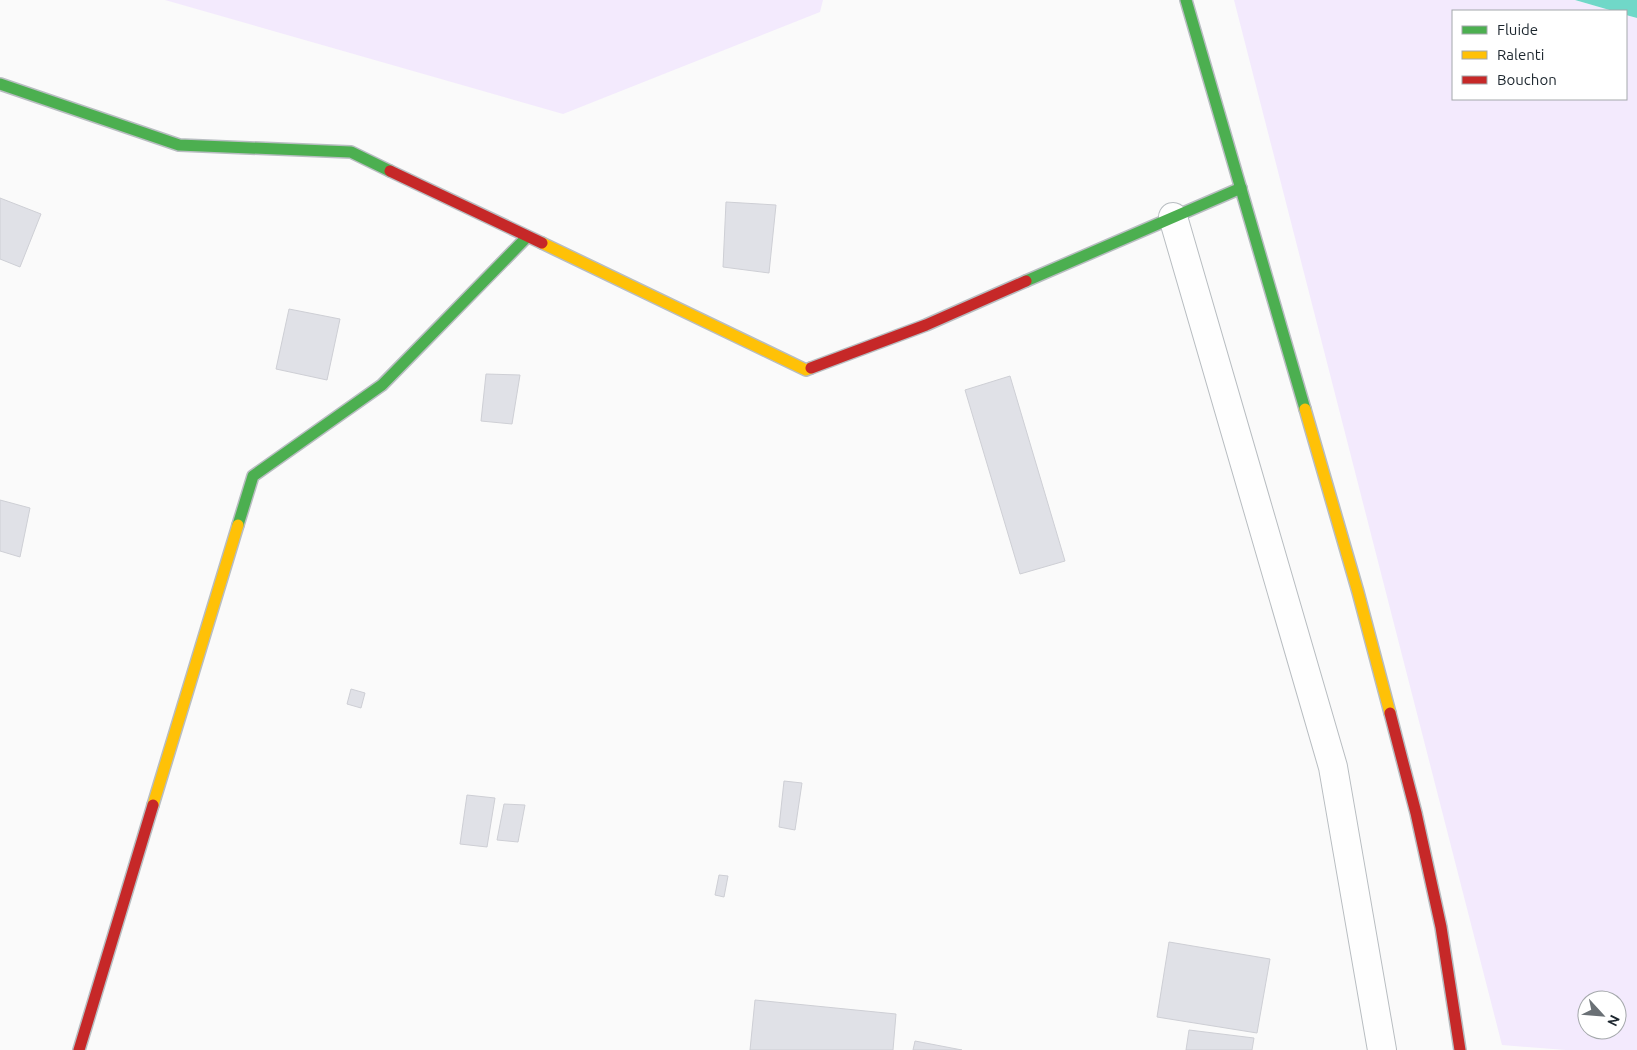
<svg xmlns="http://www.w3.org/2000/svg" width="1637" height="1050" font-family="Ubuntu,sans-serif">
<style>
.green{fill:#f3eafd;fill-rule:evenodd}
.water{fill:#70d8c8}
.building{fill:#e0e1e7;stroke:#cecfd5}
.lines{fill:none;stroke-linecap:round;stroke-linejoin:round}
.street-casing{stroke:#b8bdc1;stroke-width:30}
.fast-casing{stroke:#b8bdc1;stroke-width:14}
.slow-casing{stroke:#b8bdc1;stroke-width:14}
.jam-casing{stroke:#b8bdc1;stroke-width:14}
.street{stroke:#fefefe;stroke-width:28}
.fast{stroke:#4caf50;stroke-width:11}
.slow{stroke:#ffc107;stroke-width:11}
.jam{stroke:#c62828;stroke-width:11}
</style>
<rect width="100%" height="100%" fill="#fafafa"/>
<g class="green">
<path d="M 165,0 L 823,0 L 820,12 L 563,114 Z"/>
<path d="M 1234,0 L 1575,0 L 1613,11 L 1453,11 L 1453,99 L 1626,99 L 1626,15 L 1637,18 L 1637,1050 L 1566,1050 L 1502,1045 ZM 1587,1000 L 1617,1000 L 1617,1030 L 1587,1030 Z"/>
</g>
<path class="water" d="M 1575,0 L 1637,0 L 1637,18 L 1626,15 L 1626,11 L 1613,11 Z"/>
<g class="building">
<path d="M 0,198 L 41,214 L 20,267 L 0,259 Z"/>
<path d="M 726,202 L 776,205 L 769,273 L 723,267 Z"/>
<path d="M 289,309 L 340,319 L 327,380 L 276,369 Z"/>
<path d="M 486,374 L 520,375 L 512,424 L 481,421 Z"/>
<path d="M 1010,376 L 1065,561 L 1020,574 L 965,390 Z"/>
<path d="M 0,500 L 30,508 L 20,557 L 0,551 Z"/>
<path d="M 351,689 L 365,693 L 361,708 L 347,704 Z"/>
<path d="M 784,781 L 802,783 L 795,830 L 779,827 Z"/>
<path d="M 467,795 L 495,798 L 487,847 L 460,844 Z"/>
<path d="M 504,804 L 525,805 L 518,842 L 497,840 Z"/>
<path d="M 719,875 L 728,876 L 724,897 L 715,895 Z"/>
<path d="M 1169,942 L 1270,959 L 1257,1033 L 1157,1017 Z"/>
<path d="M 755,1000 L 896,1014 L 893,1050 L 750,1050 Z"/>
<path d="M 1189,1030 L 1254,1038 L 1252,1050 L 1186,1050 Z"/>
<path d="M 915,1041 L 962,1050 L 913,1050 Z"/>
</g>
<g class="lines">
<g class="street-casing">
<path id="street" d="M 1173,217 L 1333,767 L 1382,1050"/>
</g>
<g class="fast-casing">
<g id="fast">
<path d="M 1186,0 L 1305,409"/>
<path d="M 0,84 L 179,145 L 351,152 L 390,171"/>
<path d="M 1026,281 L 1241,188"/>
<path d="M 238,525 L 253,476 L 382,385 L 527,237"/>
</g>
</g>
<g class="slow-casing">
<g id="slow">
<path d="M 542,243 L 806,370 L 811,368"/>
<path d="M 1305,409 L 1358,592 L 1390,713"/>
<path d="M 153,805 L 238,525"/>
</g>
</g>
<g class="jam-casing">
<g id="jam">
<path d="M 390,171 L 542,243"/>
<path d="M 811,368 L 926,325 L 1026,281"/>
<path d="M 1390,713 L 1416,813 L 1441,927 L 1460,1050"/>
<path d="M 79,1050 L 153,805"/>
</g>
</g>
<use href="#street" class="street"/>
<use href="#fast" class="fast"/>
<use href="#slow" class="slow"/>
<use href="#jam" class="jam"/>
</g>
<rect x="1452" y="10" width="175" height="90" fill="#ffffff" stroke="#a4a8ab"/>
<rect x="1462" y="26" width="25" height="8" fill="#4caf50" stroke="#a4a8ab"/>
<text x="1497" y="35" font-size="15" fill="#1c262e">Fluide</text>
<rect x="1462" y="51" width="25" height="8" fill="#ffc107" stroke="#a4a8ab"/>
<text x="1497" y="60" font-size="15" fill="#1c262e">Ralenti</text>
<rect x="1462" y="76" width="25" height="8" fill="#c62828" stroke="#a4a8ab"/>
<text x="1497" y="85" font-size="15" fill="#1c262e">Bouchon</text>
<g transform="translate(1602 1015) rotate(116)"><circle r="24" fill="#ffffff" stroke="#a4a8ab"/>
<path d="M0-4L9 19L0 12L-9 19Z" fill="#6a7075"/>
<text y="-8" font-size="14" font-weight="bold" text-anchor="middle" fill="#1c262e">N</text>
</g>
</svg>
